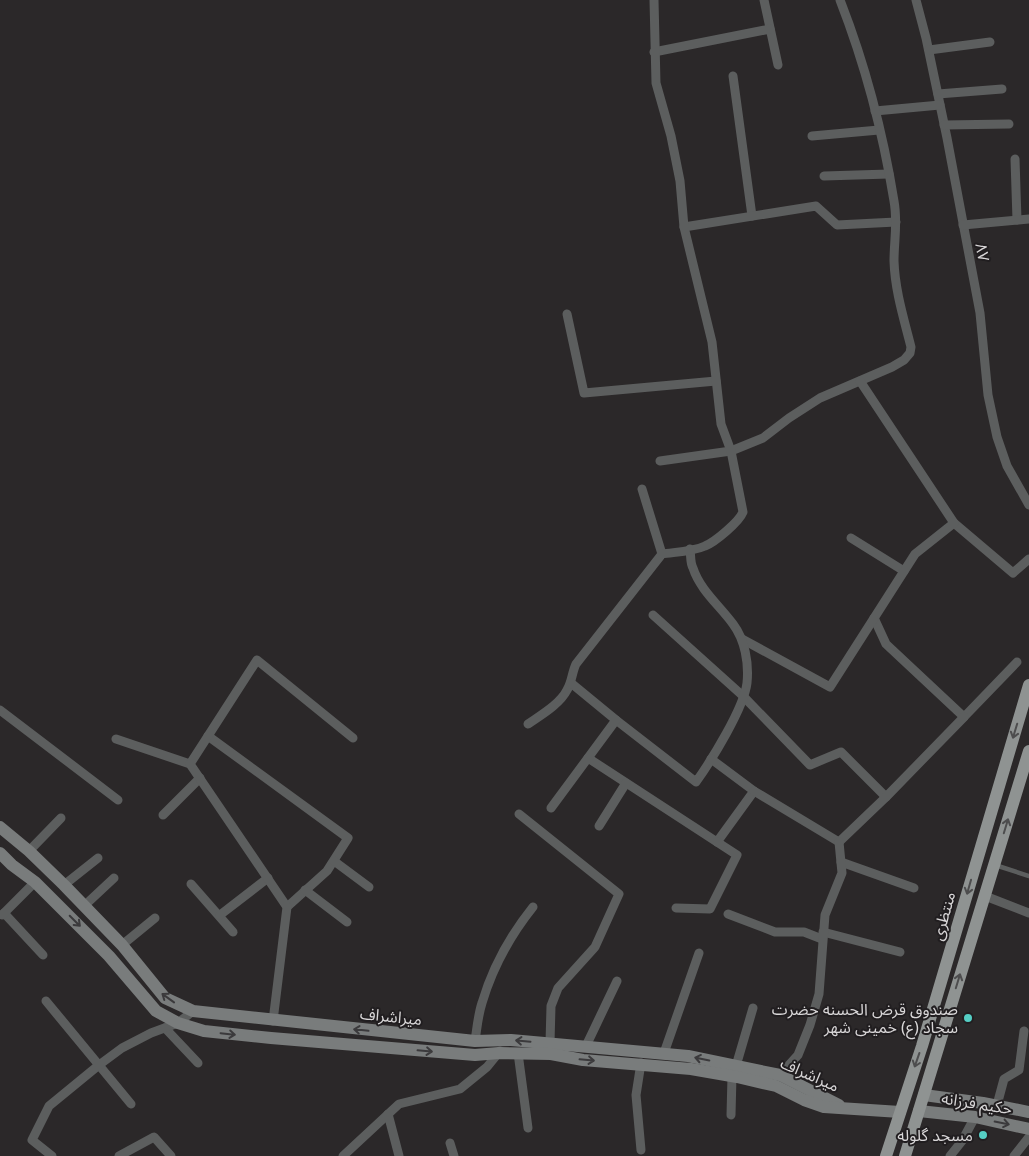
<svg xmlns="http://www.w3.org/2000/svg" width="1029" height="1156" font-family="'Noto Sans','Noto Sans Arabic',sans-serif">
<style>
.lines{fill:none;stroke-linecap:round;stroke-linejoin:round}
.lane{stroke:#5c5e5e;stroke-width:4.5}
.street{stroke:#5c5e5e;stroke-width:9}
.secondary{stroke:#797c7c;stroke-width:12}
.primary{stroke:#8f9392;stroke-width:12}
.oneway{stroke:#4d4d4e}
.oneway2{stroke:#3b3a3c}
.poi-dot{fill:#55cec4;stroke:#211e20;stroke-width:2}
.labels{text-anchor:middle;stroke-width:4;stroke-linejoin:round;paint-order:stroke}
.street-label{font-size:16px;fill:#d8d6d7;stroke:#211e20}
.poi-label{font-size:16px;fill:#d8d6d7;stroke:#211e20;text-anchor:end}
</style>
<rect width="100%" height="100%" fill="#2b2829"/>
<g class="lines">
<path class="lane" d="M 995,865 L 1029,876"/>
<g class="street">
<path d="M 764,0 L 778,65"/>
<path d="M 916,0 L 926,38 L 947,138 L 980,313 L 988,395 L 997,437 L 1007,466 L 1029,505"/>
<path d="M 929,50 L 990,42"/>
<path d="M 654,52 L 770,29"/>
<path d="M 733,76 L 752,216"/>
<path d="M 938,94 L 1002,89"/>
<path d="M 875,111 L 940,105"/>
<path d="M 944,125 L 1009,124"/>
<path d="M 812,136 L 879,130"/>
<path d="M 1015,159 L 1017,220"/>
<path d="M 824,176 L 889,174"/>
<path d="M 963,225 L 1029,219"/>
<path d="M 684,227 L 816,206 L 837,225 L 896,222"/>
<path d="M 567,314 L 584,393 L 716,381"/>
<path d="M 660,461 L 731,451 L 763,438 L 789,418 L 820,398 L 892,367 L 904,360 L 910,353 L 911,347 C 904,319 895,291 894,261 C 894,240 898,223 894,201 C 883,133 865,64 840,0"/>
<path d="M 642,489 L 662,554"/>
<path d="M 954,523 L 1013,573 L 1029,559"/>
<path d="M 851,538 L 904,571"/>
<path d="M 653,615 L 743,696 L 810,765 L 841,752 L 886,797"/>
<path d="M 874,618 L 886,644 L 964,717 L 1017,662"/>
<path d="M 742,639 L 830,687 L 915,554 L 954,523 L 860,381"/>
<path d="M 0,710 L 118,800"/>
<path d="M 616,720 L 696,782 C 711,761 744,708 747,683 C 749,663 745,640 733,624 C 720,606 700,590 693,568 C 690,563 691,556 690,549"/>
<path d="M 528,724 C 541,715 560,704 567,690 C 572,682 572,672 576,664 L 662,554 C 675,552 692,552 705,546 C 715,542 739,522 743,512 L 731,451 L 721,424 L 712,342 L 684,227 L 680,181 L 671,136 L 656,83 L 654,0"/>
<path d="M 208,736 L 348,838 L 327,871 L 287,907"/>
<path d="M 116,739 L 190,764"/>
<path d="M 588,758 L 717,842 L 754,791 L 711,759"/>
<path d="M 754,791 L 839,842"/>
<path d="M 551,808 L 616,720 L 571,683"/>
<path d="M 519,814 L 619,894 L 595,947 L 558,988 L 551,1006 L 550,1043"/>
<path d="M 163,815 L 200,778"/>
<path d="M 599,826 L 626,783"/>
<path d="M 839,842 L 886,797 L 964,717"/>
<path d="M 29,851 L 61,818"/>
<path d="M 334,861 L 369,887"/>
<path d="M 841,862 L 914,888"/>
<path d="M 191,884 L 233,932"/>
<path d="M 64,885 L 98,858"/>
<path d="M 305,890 L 347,922"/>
<path d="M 985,896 L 1029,913"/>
<path d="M 84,906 L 114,878"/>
<path d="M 676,908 L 710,909 L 737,855 L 717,842"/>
<path d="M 4,913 L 43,955"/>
<path d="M 728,914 L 775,932 L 804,932 L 822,939"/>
<path d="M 2,915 L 35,882"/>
<path d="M 220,915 L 268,878"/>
<path d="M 823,932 L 900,952"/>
<path d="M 122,945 L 155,918"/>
<path d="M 46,1001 L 131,1104"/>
<path d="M 273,1021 L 287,907 L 190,764 L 257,660 L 353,738"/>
<path d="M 165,1028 L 198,1063"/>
<path d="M 475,1041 C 477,1028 478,1015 482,1003 C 493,966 509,937 533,907"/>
<path d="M 586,1046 L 617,981"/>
<path d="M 518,1053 L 528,1128"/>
<path d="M 664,1053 L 699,953"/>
<path d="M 641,1063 L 636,1095 L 641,1150"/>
<path d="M 736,1066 L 753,1008"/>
<path d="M 780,1075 L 798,1055 L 810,1025 L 819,994 L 825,915 L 842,873 L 839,842"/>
<path d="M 997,1105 L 1004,1079 L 1019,1070 L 1024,1031"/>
<path d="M 388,1114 L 399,1156"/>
<path d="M 731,1115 L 732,1076"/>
<path d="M 450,1143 L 454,1156"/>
<path d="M 52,1156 L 32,1140 L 49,1106 L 99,1065 L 122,1048 L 151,1033 L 178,1023 L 193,1011"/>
<path d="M 119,1156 L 154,1137 L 171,1156"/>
<path d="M 343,1156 L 399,1104 L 460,1089 L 487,1067 L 500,1051"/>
<path d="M 950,1156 L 962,1141 L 975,1117"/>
<path d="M 1014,1156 L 1029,1137"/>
</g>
<g class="secondary">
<path d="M 0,827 L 29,851 L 64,885 L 122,945 L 165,998 L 193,1011 L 475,1041 L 511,1040 L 688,1056 L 780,1075 L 839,1105"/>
<path d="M 0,853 L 12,865 L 35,882 L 109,956 L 156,1011 L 178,1023 L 204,1031 L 271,1038 L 475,1055 L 499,1053 L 551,1054 L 583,1060 L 691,1069 L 737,1077 L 776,1086 L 804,1100 L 824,1107 L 900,1112"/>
<path d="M 924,1095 L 983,1103 L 1029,1112"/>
<path d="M 919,1111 L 975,1117 L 1029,1129"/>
</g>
<g class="primary">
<path d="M 886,1156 L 922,1046 L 1029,685"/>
<path d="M 905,1156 L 1029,751"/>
</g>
</g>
<defs><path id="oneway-shaft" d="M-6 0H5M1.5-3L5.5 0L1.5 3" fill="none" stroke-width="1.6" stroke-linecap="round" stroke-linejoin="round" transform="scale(1.25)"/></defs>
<g class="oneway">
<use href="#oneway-shaft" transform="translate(1015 731) rotate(107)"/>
<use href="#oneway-shaft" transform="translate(1006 826) rotate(-73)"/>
<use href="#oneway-shaft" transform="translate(969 887) rotate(106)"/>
<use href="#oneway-shaft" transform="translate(958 981) rotate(-73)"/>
<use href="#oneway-shaft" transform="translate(917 1060) rotate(109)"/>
</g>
<g class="oneway2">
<use href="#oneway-shaft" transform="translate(75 921) rotate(45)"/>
<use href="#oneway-shaft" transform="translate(168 998) rotate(-144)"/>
<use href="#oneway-shaft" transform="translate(361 1030) rotate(-174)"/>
<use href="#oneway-shaft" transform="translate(228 1034) rotate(6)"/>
<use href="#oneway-shaft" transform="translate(523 1041) rotate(-175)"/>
<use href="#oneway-shaft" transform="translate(425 1051) rotate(5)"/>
<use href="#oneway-shaft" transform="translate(702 1059) rotate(-168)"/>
<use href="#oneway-shaft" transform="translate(587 1060) rotate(5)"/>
<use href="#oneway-shaft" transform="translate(1002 1123) rotate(11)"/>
</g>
<g class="poi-dot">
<circle cx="968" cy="1018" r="5"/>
<circle cx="983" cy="1135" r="5"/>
</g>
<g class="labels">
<g class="street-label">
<text transform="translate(983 252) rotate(79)" y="6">۸۷</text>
<text transform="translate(943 916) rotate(-74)" y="6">منتظری</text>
<text transform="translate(391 1016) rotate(6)" y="6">میراشراف</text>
<text transform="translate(810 1074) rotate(24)" y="6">میراشراف</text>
<text transform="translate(977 1103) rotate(9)" y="6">حکیم فرزانه</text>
</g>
<g class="poi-label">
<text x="958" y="1015">صندوق قرض الحسنه حضرت<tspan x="958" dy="18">سجاد (ع) خمینی شهر</tspan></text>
<text x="973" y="1141">مسجد گلوله</text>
</g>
</g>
</svg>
